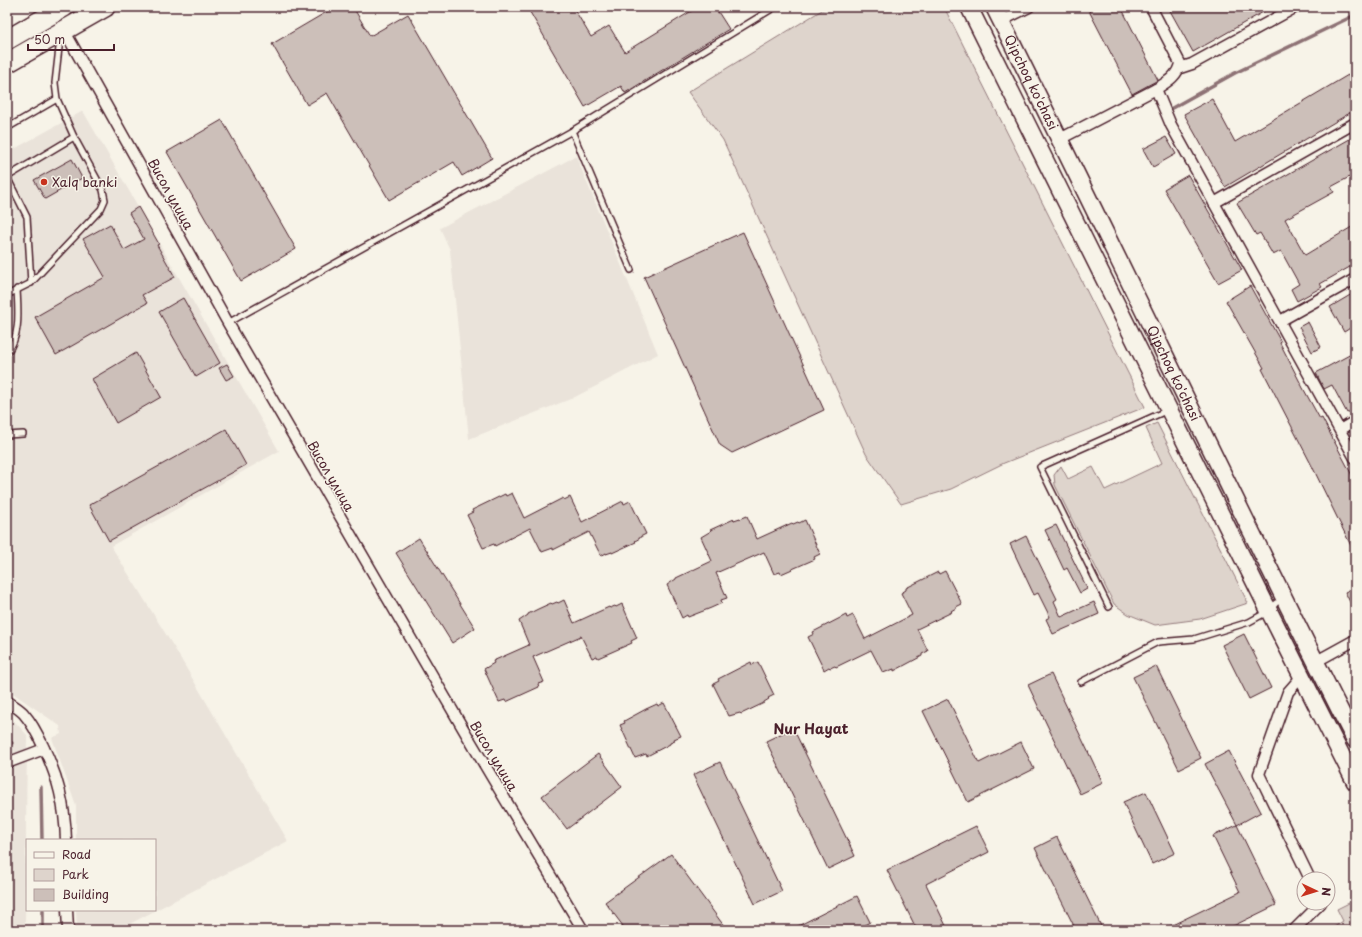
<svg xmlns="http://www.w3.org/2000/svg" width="1362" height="937" font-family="'Playpen Sans',sans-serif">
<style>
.built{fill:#eae3da}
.green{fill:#ded4cc;stroke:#947a7c}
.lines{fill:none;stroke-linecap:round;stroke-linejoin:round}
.stream{stroke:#8e7275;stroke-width:3.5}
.building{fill:#ccbfb9;stroke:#4a1f2b}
.lane-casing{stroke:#4a1f2b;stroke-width:8}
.street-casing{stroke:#4a1f2b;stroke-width:13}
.primary-casing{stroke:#4a1f2b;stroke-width:19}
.highway-casing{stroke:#4a1f2b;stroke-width:22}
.lane{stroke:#f7f3e8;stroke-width:5}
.street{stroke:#f7f3e8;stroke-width:10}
.primary{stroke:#f7f3e8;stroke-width:16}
.highway{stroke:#f7f3e8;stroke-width:19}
.poi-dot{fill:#c8321e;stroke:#f7f3e8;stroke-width:1.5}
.labels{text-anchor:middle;stroke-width:3;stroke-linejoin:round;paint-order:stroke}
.street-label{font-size:13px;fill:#4a1f2b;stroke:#f7f3e8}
.poi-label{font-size:13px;fill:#4a1f2b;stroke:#f7f3e8;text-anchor:start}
.neighbourhood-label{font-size:14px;font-weight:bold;fill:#4a1f2b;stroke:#f7f3e8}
</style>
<rect width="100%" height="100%" fill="#f7f3e8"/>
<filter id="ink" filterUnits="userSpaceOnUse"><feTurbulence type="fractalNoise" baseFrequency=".025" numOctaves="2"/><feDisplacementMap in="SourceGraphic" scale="8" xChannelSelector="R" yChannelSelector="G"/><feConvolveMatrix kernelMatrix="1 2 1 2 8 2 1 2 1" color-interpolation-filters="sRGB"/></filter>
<g filter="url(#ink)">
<g class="built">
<path d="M 83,111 L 279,451 L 111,546 L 175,649 L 288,841 L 118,930 L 77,930 L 76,910 L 155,910 L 155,840 L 76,840 L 76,806 L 52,738 L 61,734 L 60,726 L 7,689 L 7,153 Z"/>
<path d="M 576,156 L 658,354 L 573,398 L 469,439 L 450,250 L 440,228 Z"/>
<path d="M 7,713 L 27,735 L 25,930 L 7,930 Z"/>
</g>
<g class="green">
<path d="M 827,7 L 944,7 L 1145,407 L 1004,463 L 951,489 L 901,504 L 866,454 L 723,140 L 688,92 Z"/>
<path d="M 1157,423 L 1248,603 L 1200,619 L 1155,625 L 1128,614 L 1114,604 L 1055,485 L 1054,475 L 1061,466 L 1068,479 L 1093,467 L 1105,490 L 1162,463 L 1146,428 Z"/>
<path d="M 1355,900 L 1355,930 L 1330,930 L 1343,921 L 1337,909 Z"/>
</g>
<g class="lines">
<g class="stream">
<path d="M 1172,108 L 1235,73 L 1355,15"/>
<path d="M 7,739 L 12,743"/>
<path d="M 41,787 L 42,840"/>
<path d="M 43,910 L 43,930"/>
</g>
</g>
<g class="building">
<path d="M 335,7 L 353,7 L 370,36 L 408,14 L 492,158 L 462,176 L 454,162 L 389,200 L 327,93 L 307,105 L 272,44 Z"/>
<path d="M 527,7 L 573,7 L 591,37 L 609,26 L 625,52 L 698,7 L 715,7 L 729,29 L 625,93 L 621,86 L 585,107 Z"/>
<path d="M 1087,7 L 1121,7 L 1158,80 L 1132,94 Z"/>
<path d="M 1168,7 L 1272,7 L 1193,52 Z"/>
<path d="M 1348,75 L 1355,87 L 1355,110 L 1225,187 L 1184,114 L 1212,99 L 1235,142 Z"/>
<path d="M 222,120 L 296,249 L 241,281 L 167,152 Z"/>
<path d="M 1355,136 L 1355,174 L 1331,187 L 1334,192 L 1285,219 L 1305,255 L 1355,225 L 1355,264 L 1320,284 L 1322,287 L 1297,301 L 1291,289 L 1299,284 L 1281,251 L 1273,255 L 1260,233 L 1256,235 L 1237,203 Z"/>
<path d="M 1166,137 L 1176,154 L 1153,167 L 1143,149 Z"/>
<path d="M 72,159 L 82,178 L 45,199 L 34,180 Z"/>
<path d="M 1188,175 L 1242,270 L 1218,283 L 1164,189 Z"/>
<path d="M 138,207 L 159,244 L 157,245 L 175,277 L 142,295 L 147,303 L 56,355 L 35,317 L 105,277 L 83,239 L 110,224 L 124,250 L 144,239 L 129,213 Z"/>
<path d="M 743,232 L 824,410 L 732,453 L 720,445 L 644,277 Z"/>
<path d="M 1250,286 L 1281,342 L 1280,343 L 1303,388 L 1320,419 L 1322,418 L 1355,481 L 1355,554 L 1311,464 L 1262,369 L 1264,368 L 1226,301 Z"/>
<path d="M 1352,294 L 1355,299 L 1355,325 L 1344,332 L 1330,307 Z"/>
<path d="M 183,298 L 220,363 L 196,377 L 159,312 Z"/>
<path d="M 1308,322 L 1321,347 L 1312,352 L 1299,327 Z"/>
<path d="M 1355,352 L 1355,408 L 1347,413 L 1332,385 L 1324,389 L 1316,373 Z"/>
<path d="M 136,353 L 161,397 L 116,423 L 92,379 Z"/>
<path d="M 227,364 L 234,376 L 226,380 L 219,368 Z"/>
<path d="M 226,429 L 246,465 L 109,541 L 89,505 Z"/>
<path d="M 512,493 L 524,518 L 563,498 L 564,500 L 570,497 L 582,522 L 623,501 L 624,504 L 630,501 L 646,534 L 640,537 L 640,538 L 635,541 L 636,542 L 612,553 L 612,552 L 606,554 L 606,553 L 601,556 L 589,532 L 553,550 L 553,548 L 542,552 L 530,528 L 495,546 L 494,544 L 483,548 L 467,515 L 473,512 L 472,510 L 505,494 L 506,496 Z"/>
<path d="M 747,516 L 757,539 L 792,523 L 793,524 L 798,522 L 799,523 L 805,520 L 820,554 L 814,557 L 815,559 L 781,574 L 780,572 L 774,574 L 764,552 L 716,573 L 727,598 L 721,600 L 722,603 L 711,608 L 688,617 L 687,615 L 682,618 L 667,585 L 676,579 L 676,578 L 712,561 L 701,537 L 711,531 L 710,530 L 734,519 L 734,520 L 740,518 L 740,519 Z"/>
<path d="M 1056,525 L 1086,586 L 1087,589 L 1080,593 L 1067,568 L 1064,570 L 1045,530 Z"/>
<path d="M 1026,536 L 1057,599 L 1054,601 L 1061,617 L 1094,602 L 1099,614 L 1053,634 L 1046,619 L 1050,617 L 1038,593 L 1034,595 L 1010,544 Z"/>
<path d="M 419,538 L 475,628 L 452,643 L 396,553 Z"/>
<path d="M 945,571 L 962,604 L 956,607 L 956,608 L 951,611 L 952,612 L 917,629 L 928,651 L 922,654 L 922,656 L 894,671 L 894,669 L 883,673 L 871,650 L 836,667 L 835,666 L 830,668 L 829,667 L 824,670 L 808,637 L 814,634 L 813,632 L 846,615 L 847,618 L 853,615 L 865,639 L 912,615 L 901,593 L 906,590 L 906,588 L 938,572 L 939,574 Z"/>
<path d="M 1355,587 L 1355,612 L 1345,592 Z"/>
<path d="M 564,600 L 574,623 L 609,607 L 610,608 L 615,606 L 616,607 L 622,604 L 637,638 L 631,641 L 632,643 L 598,658 L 597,656 L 592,658 L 581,636 L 533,657 L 544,682 L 538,684 L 539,687 L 506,702 L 505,700 L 499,702 L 484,669 L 494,663 L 493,661 L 529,645 L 519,621 L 528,615 L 528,614 L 538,609 L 551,603 L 552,604 L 557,602 L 558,603 Z"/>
<path d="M 1244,634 L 1271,688 L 1249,699 L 1222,645 Z"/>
<path d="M 751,662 L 752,665 L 758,662 L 774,695 L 768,698 L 769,699 L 764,702 L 764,703 L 741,714 L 740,713 L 729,716 L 713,684 L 719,681 L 718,679 Z"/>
<path d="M 1156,666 L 1201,758 L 1179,769 L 1133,677 Z"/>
<path d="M 1051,674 L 1103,783 L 1080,794 L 1028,685 Z"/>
<path d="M 948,699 L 979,763 L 1021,742 L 1034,769 L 968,802 L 923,711 Z"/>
<path d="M 664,703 L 681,736 L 674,739 L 675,741 L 670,743 L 670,744 L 647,756 L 646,754 L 635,758 L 620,725 L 625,723 L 624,721 L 646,709 L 657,704 L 658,706 Z"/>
<path d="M 793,728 L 855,856 L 828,869 L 766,741 Z"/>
<path d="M 1229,751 L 1261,812 L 1237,825 L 1205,764 Z"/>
<path d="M 598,754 L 622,787 L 567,829 L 542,796 Z"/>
<path d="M 720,762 L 782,891 L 755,904 L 693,775 Z"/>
<path d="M 1146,792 L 1175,853 L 1152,864 L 1123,802 Z"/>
<path d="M 1237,825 L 1276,905 L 1225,930 L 1162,930 L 1240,892 L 1213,836 Z"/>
<path d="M 976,826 L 989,852 L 926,884 L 948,930 L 917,930 L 887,870 Z"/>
<path d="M 1057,837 L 1103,930 L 1076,930 L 1035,848 Z"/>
<path d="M 671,854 L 727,930 L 626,930 L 605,902 Z"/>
<path d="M 857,896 L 870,922 L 855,930 L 790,930 Z"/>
</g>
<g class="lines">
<g class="lane-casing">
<g id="lane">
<path d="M 7,128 L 57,99"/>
<path d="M 572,131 L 631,270"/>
<path d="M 7,177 L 27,217 L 31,283"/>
<path d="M 7,177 L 74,137"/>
<path d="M 7,295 L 31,283 L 101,209 L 105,200 L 103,190 L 74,137 L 57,99 L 55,83 L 60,39"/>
<path d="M 228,323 L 572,131 L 775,7"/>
<path d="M 7,353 C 21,335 18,311 17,289"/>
<path d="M 7,435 L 23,434"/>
<path d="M 1109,607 L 1040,467 L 1168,410"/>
<path d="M 1081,682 L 1158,642 L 1194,639 L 1249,622 L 1269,611 L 1276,603"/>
</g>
</g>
<g class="street-casing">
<g id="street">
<path d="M 1151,7 L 1180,63 C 1178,76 1167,82 1156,89 L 1171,125 L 1355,458"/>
<path d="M 1001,21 L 1029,7"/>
<path d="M 64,30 L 228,323 L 468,737 L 583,930"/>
<path d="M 1180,68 L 1192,64 L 1296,7"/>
<path d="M 1060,139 L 1156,89"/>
<path d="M 1214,203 L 1355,123"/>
<path d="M 1280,321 L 1355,279"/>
<path d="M 1340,430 L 1355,421"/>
<path d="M 1315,662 L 1355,640"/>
<path d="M 1302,676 L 1288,692 L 1259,774 L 1310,879"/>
<path d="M 7,701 C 12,705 20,709 24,714 C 32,723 38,735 43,746 C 58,777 65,805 66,840"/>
<path d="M 7,763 L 44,749"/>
<path d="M 67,910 L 68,930"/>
<path d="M 1294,930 L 1321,903"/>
</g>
</g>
<g class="primary-casing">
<g id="primary">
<path d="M 969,7 L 1265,603 L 1355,782"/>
<path id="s1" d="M 994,7 C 1116,251 1232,497 1355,740"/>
</g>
</g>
<g class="highway-casing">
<g id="highway">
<path d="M 7,40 L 64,7"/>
<path d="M 7,63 L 105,7"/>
</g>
</g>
<use href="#lane" class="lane"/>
<use href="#street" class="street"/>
<use href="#primary" class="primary"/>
<use href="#highway" class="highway"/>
</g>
</g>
<circle class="poi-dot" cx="44" cy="182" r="4"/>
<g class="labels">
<g class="street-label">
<text dy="5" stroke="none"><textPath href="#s1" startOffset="84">Qipchoq ko'chasi</textPath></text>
<text transform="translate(171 194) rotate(61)" y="5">Висол улица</text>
<text dy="5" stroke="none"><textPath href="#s1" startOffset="408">Qipchoq ko'chasi</textPath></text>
<text transform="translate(331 476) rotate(60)" y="5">Висол улица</text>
<text transform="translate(494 756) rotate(59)" y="5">Висол улица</text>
</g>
<g class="poi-label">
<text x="52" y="187">Xalq banki</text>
</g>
<g class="neighbourhood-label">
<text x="811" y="734">Nur Hayat</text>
</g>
</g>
<rect width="1362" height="937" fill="none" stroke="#f7f3e8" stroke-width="24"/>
<rect x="12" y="12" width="1338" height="913" fill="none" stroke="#4a1f2b" stroke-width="1.5" filter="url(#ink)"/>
<rect x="26" y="839" width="130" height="72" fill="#f7f3e8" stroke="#b29e9c"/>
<rect x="34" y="852" width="20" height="6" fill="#f7f3e8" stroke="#b29e9c"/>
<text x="62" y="859" font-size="12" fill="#4a1f2b">Road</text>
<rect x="34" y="869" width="20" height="12" fill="#ded4cc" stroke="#b29e9c"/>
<text x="62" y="879" font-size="12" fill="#4a1f2b">Park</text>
<rect x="34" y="889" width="20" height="12" fill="#ccbfb9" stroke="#b29e9c"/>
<text x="62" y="899" font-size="12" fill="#4a1f2b">Building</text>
<g transform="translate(1316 891) rotate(94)"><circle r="19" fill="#f7f3e8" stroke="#b29e9c"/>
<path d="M0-3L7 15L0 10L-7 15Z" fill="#c8321e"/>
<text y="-6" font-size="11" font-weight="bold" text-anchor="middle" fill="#4a1f2b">N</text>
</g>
<path d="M28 44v6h86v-6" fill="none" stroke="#4a1f2b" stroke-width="2"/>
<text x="34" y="44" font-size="12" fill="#4a1f2b" stroke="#f7f3e8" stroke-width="3" paint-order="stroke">50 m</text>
</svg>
